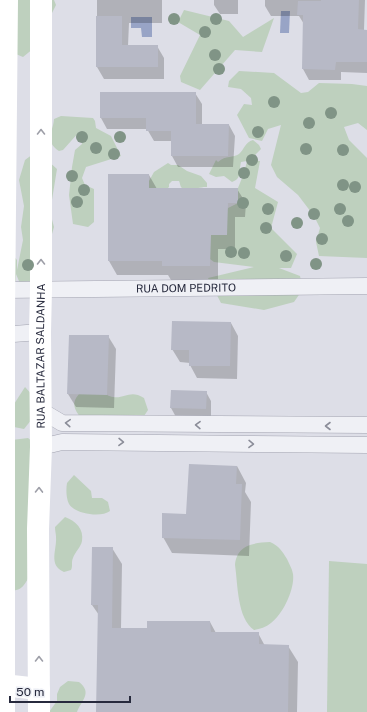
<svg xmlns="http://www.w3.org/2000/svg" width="367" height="712" font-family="'Public Sans',sans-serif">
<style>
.green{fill:#bed0be}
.water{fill:#98a4c6}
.shadow{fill:#0003}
.building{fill:#b7b9c6}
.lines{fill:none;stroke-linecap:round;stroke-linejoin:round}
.minor-casing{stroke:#a3a4b1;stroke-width:17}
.minor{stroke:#eff0f5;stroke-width:16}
.secondary{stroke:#fff;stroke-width:22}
.tree{fill:#809486}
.oneway{stroke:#9e9fa8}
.oneway2{stroke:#8b8d99}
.labels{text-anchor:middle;stroke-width:4;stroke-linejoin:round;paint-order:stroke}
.street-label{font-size:11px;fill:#272a3d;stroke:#eceef4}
</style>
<rect width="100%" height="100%" fill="#dddee7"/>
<g class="green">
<path d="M 16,0 L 54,0 L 56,5 L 47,23 L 39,44 L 23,57 L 11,52 Z"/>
<path d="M 184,10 L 229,21 L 243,37 L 274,18 L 262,52 L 235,50 L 200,90 L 181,82 L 180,76 L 200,35 L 178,22 Z"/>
<path d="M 239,71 L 274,73 L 301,93 L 308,92 L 319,83 L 352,84 L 367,86 L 367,130 L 358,123 L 344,127 L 349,140 L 367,158 L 367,258 L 319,256 L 316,242 L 320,228 L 314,216 L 298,195 L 277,177 L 271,165 L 281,125 L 268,129 L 262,141 L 249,138 L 237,115 L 244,104 L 252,105 L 251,98 L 241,89 L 228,87 L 229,81 Z"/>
<path d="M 61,116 L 93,118 L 95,121 L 96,128 L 111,136 L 121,156 L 86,167 L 82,178 L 85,185 L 94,189 L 94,222 L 88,227 L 73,224 L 69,195 L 72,167 L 75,150 L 82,144 L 80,131 L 63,150 L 59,151 C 44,141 53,132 54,119 Z"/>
<path d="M 253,140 L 259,145 L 261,149 L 250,160 L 260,161 L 255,188 L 278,202 L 271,228 L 297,254 L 291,268 L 279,268 L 300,276 L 303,289 L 294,302 L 264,310 L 221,303 L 208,278 L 254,267 L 214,262 L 203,254 L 211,235 L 228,208 L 238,203 L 238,188 L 244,173 L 247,161 L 241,162 C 239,170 242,179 232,182 L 224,176 L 216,177 L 209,174 L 216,160 L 218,162 C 226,155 233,158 239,154 C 244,150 245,142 253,140 Z"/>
<path d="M 37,151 L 57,169 L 50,212 L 54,227 L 50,241 L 44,279 L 21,286 L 16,274 L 15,296 L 0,241 L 17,260 L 17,270 L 23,240 L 21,227 L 24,206 L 19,180 L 25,160 Z"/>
<path d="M 168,163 L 171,165 L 178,165 L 187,171 L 201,176 L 207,183 L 207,187 C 201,186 185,193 181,187 C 180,185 180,183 179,181 L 172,181 L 169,184 L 169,187 L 149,205 L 149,181 L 154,172 Z"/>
<path d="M 25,387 L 34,397 L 32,419 L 24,429 L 14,427 L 7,415 Z"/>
<path d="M 101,391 C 105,393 109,397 113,397 C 125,399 130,389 144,398 L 148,410 L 144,416 L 132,419 L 126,415 L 107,415 L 101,418 L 81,418 C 74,409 71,403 79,394 Z"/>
<path d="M 28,438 L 34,443 L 31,574 C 21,590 22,591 2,591 L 12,440 Z"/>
<path d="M 74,475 L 91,491 L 92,498 L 102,498 L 108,502 L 110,511 C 101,518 75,514 69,504 C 66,498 66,489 67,483 Z"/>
<path d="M 65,517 C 76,521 84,529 82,541 C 81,547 75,552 73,558 C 71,562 73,566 71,570 L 64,572 C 48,565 57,550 56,537 C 56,534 55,531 55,527 Z"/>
<path d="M 270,542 C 279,546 282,551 287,559 C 289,564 292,568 293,574 C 295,589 283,614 271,623 C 266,627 260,629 254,630 C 237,618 238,585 235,565 C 237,545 252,543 270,542 Z"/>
<path d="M 329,561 L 367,564 L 367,712 L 327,712 Z"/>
<path d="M 68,681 L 79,682 C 93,693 81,701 77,712 L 49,712 L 57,701 L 57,694 L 60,687 Z"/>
</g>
<g class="water">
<path d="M 281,11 L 290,11 L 289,33 L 280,33 Z"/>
<path d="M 131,17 L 152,17 L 152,37 L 142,37 L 141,28 L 131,28 Z"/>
</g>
<g class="shadow">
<path d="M 97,0 L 162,0 L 162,23 L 129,23 L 128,46 L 157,46 L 164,58 L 164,79 L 104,79 L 97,67 Z"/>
<path d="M 214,0 L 238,0 L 238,14 L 220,14 L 214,5 Z"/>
<path d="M 265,0 L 365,0 L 364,30 L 367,31 L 367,73 L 341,72 L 341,80 L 309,80 L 303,69 L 304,24 L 299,16 L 271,16 L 265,6 Z"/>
<path d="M 101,93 L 195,93 L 202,104 L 202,125 L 229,125 L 235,136 L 233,167 L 178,167 L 172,156 L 172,141 L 154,141 L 147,129 L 107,129 L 101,118 Z"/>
<path d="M 109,175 L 149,175 L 157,189 L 237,189 L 246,203 L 245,217 L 235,217 L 235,249 L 218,249 L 218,280 L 171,280 L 168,275 L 117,275 L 109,261 Z"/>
<path d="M 231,323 L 238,336 L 237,379 L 197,378 L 190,365 L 190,363 L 180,362 L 172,349 Z"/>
<path d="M 108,336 L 116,349 L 114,408 L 76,407 L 68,394 Z"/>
<path d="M 206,392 L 211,401 L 211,418 L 176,417 L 171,408 Z"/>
<path d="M 237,466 L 246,483 L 245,492 L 251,502 L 249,556 L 172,553 L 163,537 L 187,515 Z"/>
<path d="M 112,548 L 122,564 L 121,629 L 148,629 L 210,622 L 216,633 L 258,633 L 265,646 L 288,646 L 298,662 L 297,712 L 97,712 L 99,615 L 92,605 Z"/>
</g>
<g class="building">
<path d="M 321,0 L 359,0 L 358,29 L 367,30 L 367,62 L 336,62 L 335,70 L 302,69 L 303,15 L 297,15 L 298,1 L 321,1 Z"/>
<path d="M 96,16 L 122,16 L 122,45 L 158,45 L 158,67 L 96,67 Z"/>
<path d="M 100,92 L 196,92 L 196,124 L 229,124 L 228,156 L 171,156 L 171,131 L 146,131 L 146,118 L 100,118 Z"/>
<path d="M 108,174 L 149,174 L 149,188 L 238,188 L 238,203 L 228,203 L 227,235 L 211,235 L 210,266 L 162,266 L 162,261 L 108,261 Z"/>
<path d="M 172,321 L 231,322 L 230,366 L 189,366 L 189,350 L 171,350 Z"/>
<path d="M 69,335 L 109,335 L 107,395 L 67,394 Z"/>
<path d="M 171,390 L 207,391 L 206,409 L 170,408 Z"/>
<path d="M 189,464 L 237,466 L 236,484 L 242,484 L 240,540 L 162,538 L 162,513 L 186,514 Z"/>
<path d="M 92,547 L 113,547 L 112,628 L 147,628 L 147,621 L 210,621 L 211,632 L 259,632 L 259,644 L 289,645 L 288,712 L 96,712 L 98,605 L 91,605 Z"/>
</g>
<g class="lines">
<g class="minor-casing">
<g id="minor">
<path id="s1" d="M 4,290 L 367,286"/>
<path d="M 0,335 L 40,332"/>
<path d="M 40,410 L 62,423 L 367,425"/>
<path d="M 41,447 L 62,442 L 367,445"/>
</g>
</g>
<use href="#minor" class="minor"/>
<g class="secondary">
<path d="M 3,685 L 39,689"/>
<path d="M 4,712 L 4,313 L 7,0"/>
<path id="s2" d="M 39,712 L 38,529 L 41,447 L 40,332 L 41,289 L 41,0"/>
</g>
</g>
<g class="tree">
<circle cx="174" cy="19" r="6"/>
<circle cx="216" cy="19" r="6"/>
<circle cx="205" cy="32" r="6"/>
<circle cx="215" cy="55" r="6"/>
<circle cx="219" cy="69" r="6"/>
<circle cx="274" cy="102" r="6"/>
<circle cx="331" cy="113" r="6"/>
<circle cx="309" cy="123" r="6"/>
<circle cx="258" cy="132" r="6"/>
<circle cx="82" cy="137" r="6"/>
<circle cx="120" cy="137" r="6"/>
<circle cx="96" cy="148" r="6"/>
<circle cx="306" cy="149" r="6"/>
<circle cx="343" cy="150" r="6"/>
<circle cx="114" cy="154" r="6"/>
<circle cx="252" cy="160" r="6"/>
<circle cx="244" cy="173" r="6"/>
<circle cx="72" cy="176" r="6"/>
<circle cx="343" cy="185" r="6"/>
<circle cx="355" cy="187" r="6"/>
<circle cx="84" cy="190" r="6"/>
<circle cx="77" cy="202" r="6"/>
<circle cx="243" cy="203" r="6"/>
<circle cx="268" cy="209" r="6"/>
<circle cx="340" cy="209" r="6"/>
<circle cx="314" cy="214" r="6"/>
<circle cx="348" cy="221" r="6"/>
<circle cx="297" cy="223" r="6"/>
<circle cx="266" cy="228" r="6"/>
<circle cx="322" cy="239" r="6"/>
<circle cx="231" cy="252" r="6"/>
<circle cx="244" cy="253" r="6"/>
<circle cx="286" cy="256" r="6"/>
<circle cx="316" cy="264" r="6"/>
<circle cx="28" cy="265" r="6"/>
</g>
<defs><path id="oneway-chevron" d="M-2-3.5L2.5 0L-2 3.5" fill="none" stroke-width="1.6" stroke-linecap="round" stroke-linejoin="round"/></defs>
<g class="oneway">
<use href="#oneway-chevron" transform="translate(41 132) rotate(-90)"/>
<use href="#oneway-chevron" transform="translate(41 262) rotate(-90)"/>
<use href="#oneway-chevron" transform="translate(39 490) rotate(-89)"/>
<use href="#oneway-chevron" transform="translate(39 659) rotate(-90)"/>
</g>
<g class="oneway2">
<use href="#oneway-chevron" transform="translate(68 423) rotate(-176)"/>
<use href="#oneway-chevron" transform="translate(198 425) rotate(-179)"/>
<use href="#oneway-chevron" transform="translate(328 426) rotate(180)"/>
<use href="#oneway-chevron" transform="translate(121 442) rotate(1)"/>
<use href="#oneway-chevron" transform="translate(251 444) rotate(1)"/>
</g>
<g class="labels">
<g class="street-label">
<text dy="4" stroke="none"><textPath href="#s1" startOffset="182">RUA DOM PEDRITO</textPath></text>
<text dy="4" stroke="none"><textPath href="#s2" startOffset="356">RUA BALTAZAR SALDANHA</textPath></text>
</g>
</g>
<path d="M10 696v6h120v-6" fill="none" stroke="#272a3d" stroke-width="2"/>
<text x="16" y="696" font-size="12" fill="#272a3d" stroke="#eceef4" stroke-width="3" paint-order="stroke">50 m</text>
</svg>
